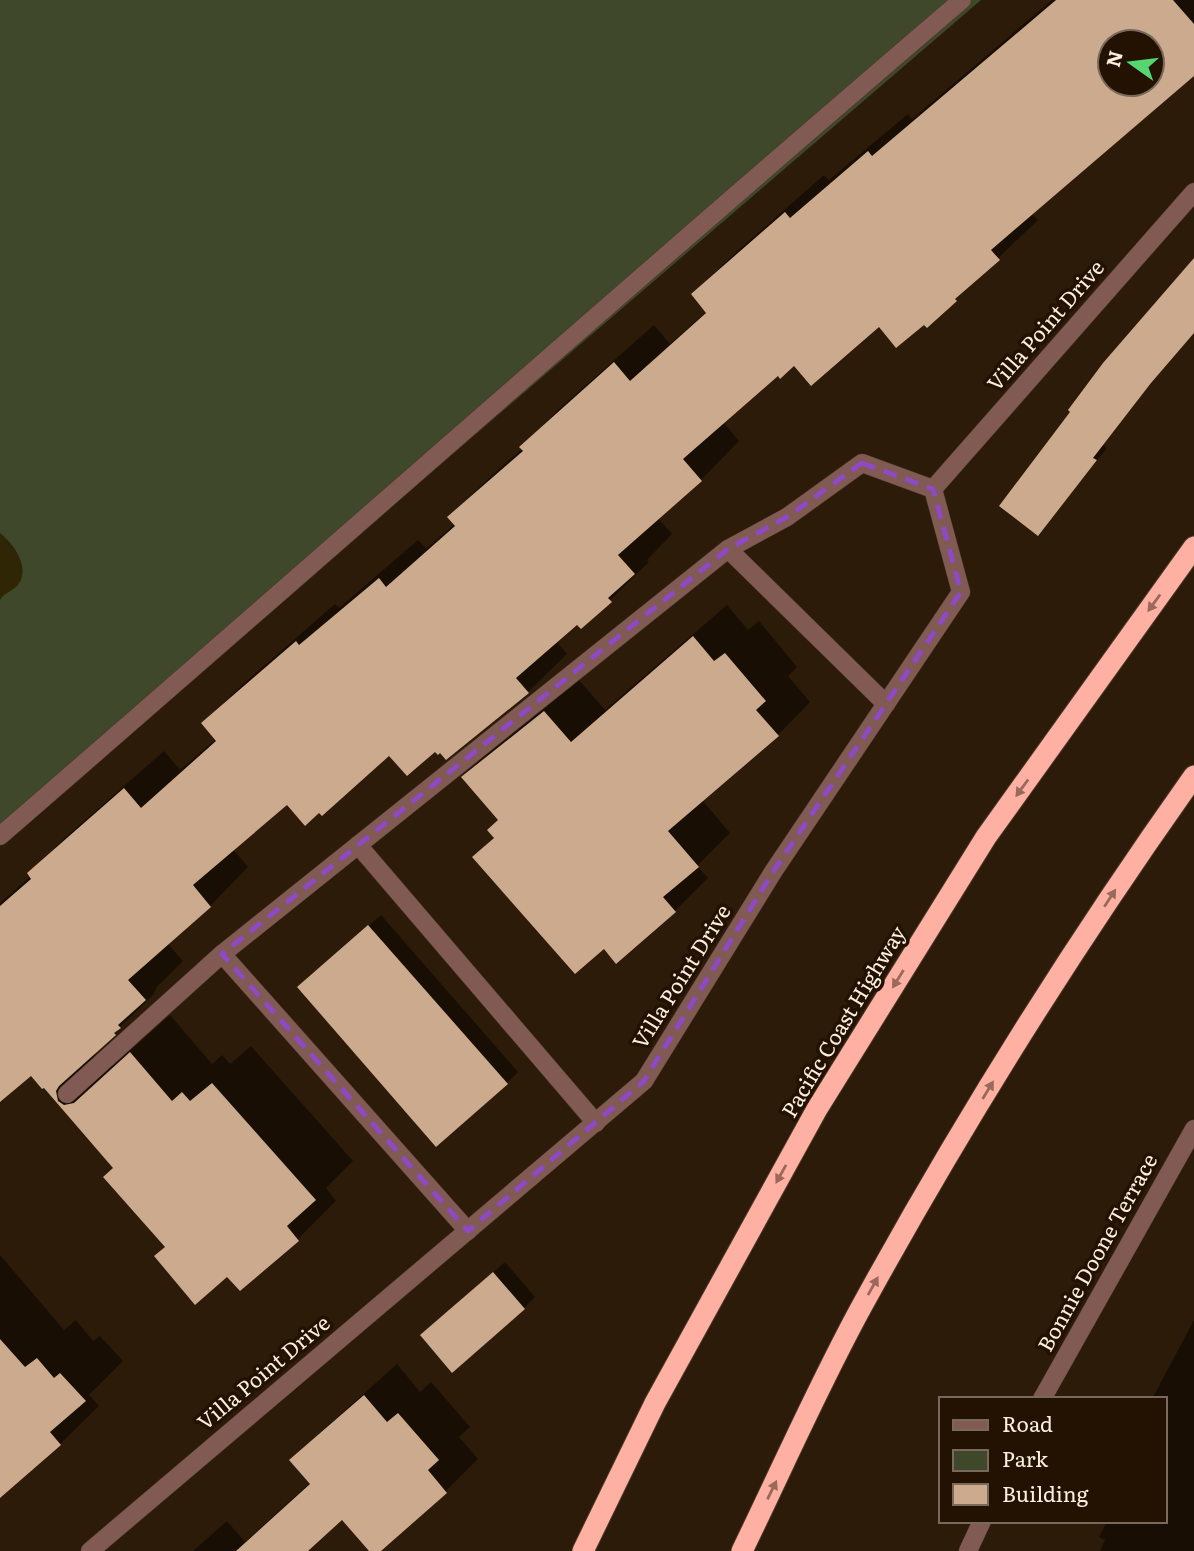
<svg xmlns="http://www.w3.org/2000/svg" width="1194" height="1551" font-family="Literata,serif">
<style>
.green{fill:#3f482a}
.sand{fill:#2e2605}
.shadow{fill:#0007;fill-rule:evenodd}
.building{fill:#ccaa8d;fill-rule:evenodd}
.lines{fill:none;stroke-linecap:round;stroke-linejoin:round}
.lane-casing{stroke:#4a3928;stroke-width:19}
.street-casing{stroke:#4a3928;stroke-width:19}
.highway-casing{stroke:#4a3928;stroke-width:23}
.lane{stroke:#805a53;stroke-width:18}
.street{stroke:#805a53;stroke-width:18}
.highway{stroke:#feb1a3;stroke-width:21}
.oneway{fill:#9b695b}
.marked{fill:none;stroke:#8e49c4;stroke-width:5;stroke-dasharray:14 9;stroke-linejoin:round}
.labels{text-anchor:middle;stroke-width:7;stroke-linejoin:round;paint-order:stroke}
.street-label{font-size:21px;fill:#fbeee3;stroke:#231102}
</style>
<rect width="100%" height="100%" fill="#2d1b09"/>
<path class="green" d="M 0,0 L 981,0 L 0,843 Z"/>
<path class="sand" d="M 0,533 C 14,544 32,569 17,586 C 11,592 5,592 0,600 Z"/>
<g class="shadow">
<path d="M 1052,0 L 1194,0 L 1194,74 L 1031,213 L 1038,220 L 927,326 L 924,322 L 879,325 L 794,364 L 779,374 L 723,422 L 739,441 L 701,480 L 658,518 L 672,534 L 647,560 L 649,562 L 610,600 L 581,626 L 578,622 L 556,641 L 567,654 L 528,692 L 440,750 L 390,753 L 287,803 L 233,849 L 248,867 L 210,906 L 167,943 L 183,961 L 157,987 L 153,995 L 96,1050 L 94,1058 L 103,1067 L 114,1065 L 170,1015 L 212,1064 L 222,1055 L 230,1064 L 251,1046 L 353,1161 L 326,1188 L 336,1201 L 298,1239 L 240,1289 L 227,1274 L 166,1246 L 115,1168 L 44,1085 L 31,1074 L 0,1101 L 0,903 L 31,876 L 29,873 L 68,835 L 164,751 L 180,770 L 216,739 L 203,723 L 242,685 L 335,604 L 339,608 L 418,540 L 426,549 L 455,524 L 449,517 L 488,479 L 523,448 L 522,447 L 560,408 L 654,325 L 670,344 L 707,311 L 693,294 L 732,256 L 824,175 L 829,180 L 908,114 L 912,119 ZM 1110,42 L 1152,42 L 1152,84 L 1110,84 Z"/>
<path d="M 1194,261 L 1194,333 L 1162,369 L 1103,445 L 1107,448 L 1038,533 Z"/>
<path d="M 727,605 L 748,630 L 759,621 L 797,667 L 788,676 L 810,702 L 778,735 L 702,800 L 730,833 L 697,866 L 708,878 L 675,911 L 604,947 L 474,857 L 495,836 L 500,820 L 463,777 L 496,744 L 578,679 L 605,710 Z"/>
<path d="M 381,915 L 518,1072 L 507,1083 L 310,976 Z"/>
<path d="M 0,1255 L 64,1330 L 76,1320 L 93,1341 L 100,1336 L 123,1361 L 89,1395 L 99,1406 L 60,1444 L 0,1492 Z"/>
<path d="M 505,1262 L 535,1297 L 524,1308 L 434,1324 Z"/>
<path d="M 1194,1320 L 1194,1551 L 1100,1551 L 1105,1540 L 1099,1537 L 1107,1521 L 1164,1521 L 1164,1399 L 1152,1399 Z"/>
<path d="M 397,1364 L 420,1392 L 431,1382 L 470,1427 L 459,1437 L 478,1459 L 446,1491 L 378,1551 L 372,1551 L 342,1518 L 306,1551 L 193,1551 L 227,1521 L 245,1542 L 311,1482 L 292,1460 L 324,1429 Z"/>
</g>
<g class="building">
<path d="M 1056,0 L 1173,0 L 1194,24 L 1194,76 L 991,250 L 1000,260 L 955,299 L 957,301 L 927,328 L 924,325 L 896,348 L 879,327 L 811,386 L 794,366 L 780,379 L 778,376 L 683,459 L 702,481 L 618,555 L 635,574 L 608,598 L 612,602 L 581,629 L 577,625 L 516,678 L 529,693 L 446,760 L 440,753 L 438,755 L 435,752 L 407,776 L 389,756 L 322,816 L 319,813 L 305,826 L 287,805 L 193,885 L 211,907 L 128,980 L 146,1000 L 118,1025 L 121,1028 L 114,1033 L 116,1035 L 59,1086 L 56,1091 L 58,1101 L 64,1105 L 74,1103 L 130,1052 L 172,1101 L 182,1092 L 190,1101 L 212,1083 L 316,1200 L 287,1226 L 299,1241 L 240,1291 L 227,1277 L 195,1305 L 154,1256 L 165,1247 L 103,1177 L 113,1168 L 44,1088 L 42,1089 L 31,1076 L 0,1102 L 0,906 L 31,879 L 27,873 L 124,788 L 141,808 L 216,741 L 201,723 L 296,641 L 299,645 L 379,578 L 386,587 L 455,526 L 447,517 L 523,451 L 519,447 L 614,362 L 630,381 L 706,313 L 691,294 L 785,212 L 790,218 L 868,151 L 872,156 ZM 1110,42 L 1152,42 L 1152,84 L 1110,84 Z"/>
<path d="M 1194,258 L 1194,333 L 1151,383 L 1093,458 L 1097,460 L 1038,536 L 999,506 L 1070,412 L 1068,410 L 1103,363 Z"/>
<path d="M 693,636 L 714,661 L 725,653 L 766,701 L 756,710 L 779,736 L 668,831 L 699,867 L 663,897 L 676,912 L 616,964 L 604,949 L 575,974 L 472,857 L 494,838 L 487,830 L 498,820 L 461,777 L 544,711 L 571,742 Z"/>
<path d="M 368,925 L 508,1084 L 436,1147 L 297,987 Z"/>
<path d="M 493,1272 L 525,1309 L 452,1373 L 420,1335 Z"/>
<path d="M 0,1339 L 25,1367 L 37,1358 L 54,1378 L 60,1373 L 86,1401 L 50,1432 L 61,1445 L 0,1498 Z"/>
<path d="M 364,1395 L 387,1422 L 398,1413 L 439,1460 L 428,1470 L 447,1493 L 381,1551 L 369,1551 L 342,1520 L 308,1551 L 236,1551 L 310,1484 L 289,1460 Z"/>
</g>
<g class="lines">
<g class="lane-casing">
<path id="lane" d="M 0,836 C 321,558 639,276 962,0"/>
</g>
<g class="street-casing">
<g id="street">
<path d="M 728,549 L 886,704"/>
<path d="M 358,845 L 596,1123"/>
<path d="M 222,954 L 468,1231"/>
<path d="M 67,1094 L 222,954 L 728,549 L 787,517 L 862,463 L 933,489 L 1194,192"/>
<path d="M 1042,1399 L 1194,1129"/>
<path d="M 90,1551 L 644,1081 L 773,872 L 961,592 L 933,489"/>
<path d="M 968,1551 L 982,1521"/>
</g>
</g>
<g class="highway-casing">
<g id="highway">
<path d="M 583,1551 L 655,1403 L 817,1109 L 986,837 L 1194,547"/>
<path d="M 742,1551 C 782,1469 819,1384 863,1304 C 963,1122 1074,945 1194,776"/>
</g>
</g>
<use href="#lane" class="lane"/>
<use href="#street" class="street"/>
<use href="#highway" class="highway"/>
</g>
<defs><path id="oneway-solid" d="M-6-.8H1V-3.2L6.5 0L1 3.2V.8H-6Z" transform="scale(1.75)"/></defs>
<g class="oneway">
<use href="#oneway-solid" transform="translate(1154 603) rotate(126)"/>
<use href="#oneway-solid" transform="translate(1022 788) rotate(126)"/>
<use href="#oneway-solid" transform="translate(1110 898) rotate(-57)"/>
<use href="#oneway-solid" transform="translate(898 979) rotate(122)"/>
<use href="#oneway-solid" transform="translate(988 1090) rotate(-59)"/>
<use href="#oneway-solid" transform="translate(781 1174) rotate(119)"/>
<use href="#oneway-solid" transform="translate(873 1286) rotate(-61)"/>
<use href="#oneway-solid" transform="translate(772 1490) rotate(-64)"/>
</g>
<path class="marked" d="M 862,463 L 933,489 L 961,592 L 773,872 L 644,1081 L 468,1231 L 222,954 L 728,549 L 787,517 Z"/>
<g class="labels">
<g class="street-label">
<text transform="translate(1046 326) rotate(-49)" y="7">Villa Point Drive</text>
<text transform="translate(682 977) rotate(-58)" y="7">Villa Point Drive</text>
<text transform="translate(844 1022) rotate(-59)" y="7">Pacific Coast Highway</text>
<text transform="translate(1098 1253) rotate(-61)" y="7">Bonnie Doone Terrace</text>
<text transform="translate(264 1373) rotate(-40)" y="7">Villa Point Drive</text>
</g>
</g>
<rect x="939" y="1397" width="228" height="126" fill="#231102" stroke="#79695c" stroke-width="2"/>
<rect x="953" y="1420" width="35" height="10" fill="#805a53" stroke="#79695c" stroke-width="2"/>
<text x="1002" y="1432" font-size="21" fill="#fbeee3">Road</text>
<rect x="953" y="1450" width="35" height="21" fill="#3f482a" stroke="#79695c" stroke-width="2"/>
<text x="1002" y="1467" font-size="21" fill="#fbeee3">Park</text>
<rect x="953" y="1484" width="35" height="21" fill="#ccaa8d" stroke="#79695c" stroke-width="2"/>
<text x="1002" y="1502" font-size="21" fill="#fbeee3">Building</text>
<g transform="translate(1131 63) rotate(284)"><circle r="33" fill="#231102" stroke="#79695c" stroke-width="2"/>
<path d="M0-5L12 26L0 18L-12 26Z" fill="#56d671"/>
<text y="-10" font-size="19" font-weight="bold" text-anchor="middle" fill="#fbeee3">N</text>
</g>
</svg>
